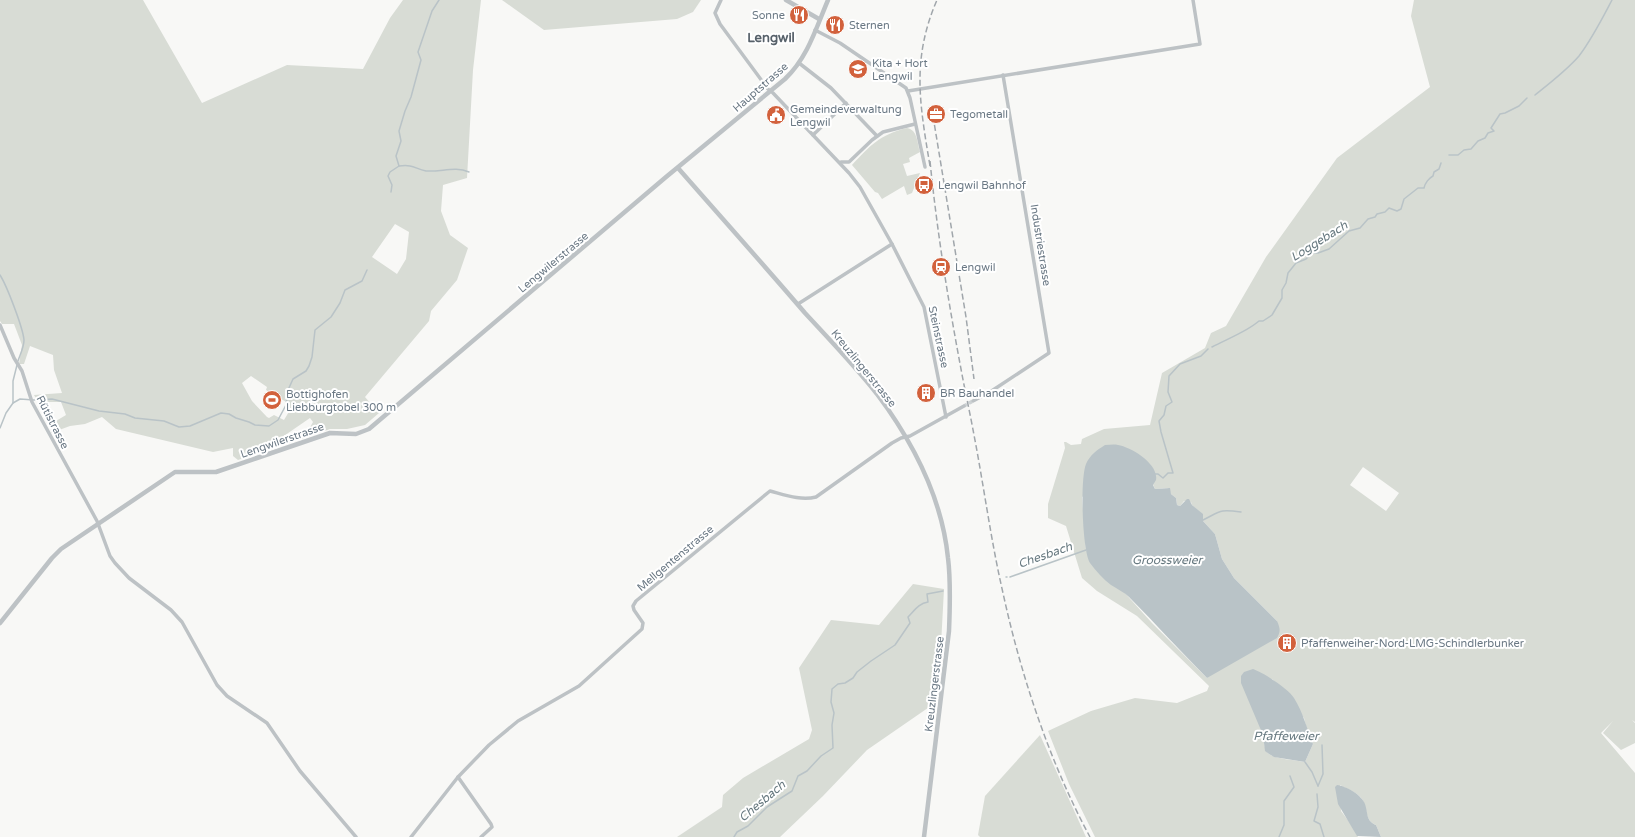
<svg xmlns="http://www.w3.org/2000/svg" width="1635" height="837" font-family="'Varela Round',sans-serif">
<style>
.green{fill:#d8dcd5;fill-rule:evenodd}
.water{fill:#b9c3c7}
.lines{fill:none;stroke-linecap:round;stroke-linejoin:round}
.stream{stroke:#b9c3c7;stroke-width:1.5}
.minor-tunnel{stroke:#cdd2d4;stroke-width:3.5;stroke-dasharray:3.5 2;stroke-linecap:butt}
.minor{stroke:#bdc2c5;stroke-width:3.5}
.tertiary{stroke:#bdc2c5;stroke-width:4.5}
.rail{stroke:#a0a6ab;stroke-width:1.5;stroke-dasharray:6 3;stroke-linecap:butt}
.labels{text-anchor:middle;stroke-width:4;stroke-linejoin:round;paint-order:stroke}
.poi-label{font-size:11px;fill:#6a7884;stroke:#fff;text-anchor:start}
.street-label{font-size:11px;fill:#6a7884;stroke:#fff}
.water-label{font-size:12px;font-style:italic;fill:#66787f;stroke:#fff}
.quarter-label{font-size:13px;font-weight:bold;fill:#57616a;stroke:#fff}
</style>
<rect width="100%" height="100%" fill="#f8f8f6"/>
<g class="green">
<path d="M 0,0 L 143,0 L 202,103 L 287,65 L 363,69 L 390,18 L 403,0 L 481,0 L 473,70 L 467,178 L 443,185 L 441,211 L 450,235 L 468,248 L 457,280 L 431,311 L 429,321 L 365,397 L 379,413 L 365,425 L 347,429 L 330,429 L 283,445 L 282,442 C 296,434 304,440 313,422 L 310,418 L 278,440 L 270,449 L 238,460 L 233,456 L 233,448 L 213,452 L 116,429 L 102,417 L 85,424 L 70,426 L 51,433 L 51,424 L 66,415 L 61,402 L 38,402 L 34,395 L 62,393 L 54,370 L 53,355 L 30,346 L 24,364 L 19,364 L 22,345 L 14,324 L 2,324 L 0,321 ZM 395,224 L 409,232 L 406,259 L 397,274 L 372,257 ZM 251,376 L 267,387 L 266,390 L 288,403 L 290,410 L 284,420 L 274,415 L 269,418 L 267,417 L 252,401 L 242,383 Z"/>
<path d="M 502,0 L 701,0 L 693,12 L 677,19 L 544,30 Z"/>
<path d="M 1414,0 L 1635,0 L 1635,722 L 1632,720 L 1635,723 L 1635,743 L 1621,750 L 1603,733 L 1613,721 L 1601,733 L 1635,773 L 1635,837 L 1381,837 L 1376,825 C 1364,820 1368,808 1362,799 C 1357,792 1347,789 1340,785 L 1341,811 L 1353,827 L 1358,837 L 1095,837 L 1069,784 L 1048,731 L 1091,711 L 1135,698 L 1177,703 L 1207,691 L 1209,686 L 1137,616 L 1097,591 L 1082,578 L 1066,526 L 1048,518 L 1048,504 L 1065,448 L 1064,442 L 1066,442 L 1071,445 L 1081,444 L 1082,439 L 1104,429 L 1150,425 L 1162,373 L 1205,348 L 1211,333 L 1226,326 L 1266,257 L 1337,158 L 1430,87 L 1411,16 ZM 1143,458 C 1150,464 1160,474 1153,484 L 1155,489 L 1168,488 L 1171,494 L 1176,498 L 1177,505 L 1180,506 L 1184,501 L 1191,502 L 1192,505 L 1202,514 L 1203,521 L 1215,534 L 1222,559 L 1234,578 L 1277,621 L 1207,678 L 1152,623 L 1086,550 L 1082,497 ZM 1363,467 L 1399,493 L 1386,511 L 1350,485 ZM 1272,679 L 1282,688 L 1304,718 L 1307,730 L 1313,744 L 1305,762 C 1296,760 1276,759 1269,754 C 1257,747 1270,693 1272,679 Z"/>
<path d="M 907,128 C 918,130 917,143 920,152 L 909,158 L 910,162 L 903,164 L 907,176 L 920,173 L 912,193 L 907,195 L 904,186 L 882,199 L 878,193 L 875,192 L 852,165 C 871,145 879,135 907,128 Z"/>
<path d="M 913,584 L 944,589 L 938,701 L 867,750 L 823,796 L 780,837 L 677,837 L 722,807 L 723,795 L 743,778 L 809,739 L 812,730 L 799,668 L 831,620 L 879,625 Z"/>
<path d="M 1040,735 L 1086,837 L 980,837 L 978,835 L 985,796 Z"/>
</g>
<g class="water">
<path d="M 1105,445 C 1109,445 1114,444 1118,445 C 1131,447 1159,464 1156,480 C 1155,482 1154,483 1153,485 L 1155,489 L 1170,488 L 1171,494 L 1176,498 L 1177,505 L 1180,506 L 1187,499 L 1189,499 L 1192,505 L 1203,514 L 1203,521 L 1215,534 L 1222,559 L 1234,578 L 1277,621 C 1280,628 1281,631 1277,638 L 1207,678 C 1180,651 1155,623 1129,597 C 1124,592 1117,589 1111,585 C 1103,579 1096,571 1090,563 C 1082,550 1080,478 1086,464 C 1090,455 1097,450 1105,445 Z"/>
<path d="M 1253,669 C 1264,673 1289,689 1294,698 C 1303,712 1307,729 1313,744 L 1305,762 L 1274,757 L 1269,754 L 1265,751 L 1263,735 L 1241,683 L 1241,676 L 1244,672 Z"/>
<path d="M 1337,785 C 1346,786 1362,795 1365,804 C 1368,813 1366,821 1376,825 L 1381,837 L 1357,836 L 1338,804 L 1335,787 Z"/>
</g>
<g class="lines">
<g class="stream">
<path d="M 1535,95 C 1550,83 1567,70 1579,56 C 1592,39 1602,19 1612,0"/>
<path d="M 1449,155 L 1458,155 L 1464,150 L 1471,149 L 1478,141 L 1485,138 L 1488,133 L 1494,131 L 1491,128 L 1500,114 L 1505,113 L 1519,106 L 1527,98"/>
<path d="M 399,166 C 414,164 415,169 426,171 C 442,172 455,166 469,172"/>
<path d="M 391,192 L 392,185 L 388,176 L 390,172 L 399,166 L 396,156 L 401,141 L 399,131 L 405,111 L 411,97 L 421,60 L 418,52 L 432,11 L 439,0"/>
<path d="M 0,275 C 7,286 23,328 24,340 C 24,347 20,355 18,361"/>
<path d="M 1212,347 C 1227,339 1248,331 1259,321 L 1263,321 L 1272,315 L 1282,298 L 1282,290 L 1286,283 L 1288,273 L 1296,263 L 1306,259 L 1312,253 L 1318,253 L 1329,249 L 1349,231 L 1360,228 L 1368,219 L 1375,217 L 1377,214 L 1385,212 L 1389,208 L 1397,211 L 1401,209 L 1404,199 L 1418,188 L 1424,188 C 1425,183 1429,178 1433,176 L 1434,172 L 1439,169 L 1441,163"/>
<path d="M 13,403 L 20,399 L 34,400 L 52,399 L 99,411 L 125,414 L 135,418 L 164,421 L 179,427 L 190,426 L 221,413 L 229,414 L 236,418 L 249,422 L 255,425 L 269,426 L 278,420 L 286,405 L 288,390 L 293,379 L 306,371 L 309,366 L 312,357 L 315,330 L 331,317 L 340,303 L 345,290 L 362,281 L 367,270"/>
<path d="M 0,428 L 6,413 L 13,403 L 13,381 L 17,365"/>
<path d="M 1155,474 L 1158,474 L 1163,478 L 1168,473 L 1173,473 L 1161,432 L 1159,421 L 1164,415 L 1166,406 L 1172,402 L 1168,392 L 1169,376 L 1180,364 L 1201,356 L 1208,349"/>
<path d="M 1203,520 C 1221,511 1219,509 1241,512"/>
<path d="M 1006,577 L 1007,577"/>
<path d="M 1010,577 L 1086,550"/>
<path d="M 1305,762 L 1312,772 L 1318,786"/>
<path d="M 1318,786 L 1323,774 L 1322,745"/>
<path d="M 1317,794 L 1318,807 L 1314,821 L 1320,824 L 1324,837"/>
<path d="M 734,837 L 737,832 L 748,826 L 767,807 L 792,791 L 798,776 L 807,771 L 821,756 L 833,748 L 832,725 L 834,713 L 831,702 L 832,689 L 838,684 L 845,683 L 853,678 L 857,672 L 871,661 L 895,645 L 910,623 L 908,617 C 914,611 919,603 928,602 L 927,594 L 943,591"/>
<path d="M 1279,837 L 1284,825 L 1284,801 L 1294,787 L 1290,776"/>
</g>
<path class="minor-tunnel" d="M 964,406 L 973,401"/>
<g class="minor">
<path d="M 721,0 L 715,13 L 720,24 L 768,89 L 773,93 L 849,173 L 860,187 L 892,244 L 924,307 L 946,417"/>
<path d="M 815,30 L 840,43 L 906,88 L 910,98 L 925,167"/>
<path d="M 799,63 L 831,88 L 877,136"/>
<path d="M 908,91 L 1200,44 L 1193,0"/>
<path d="M 813,135 L 846,103"/>
<path d="M 841,162 L 849,162 L 872,140 L 883,132 L 915,124"/>
<path d="M 798,304 L 892,244"/>
<path d="M 0,325 L 14,358 L 22,371 L 32,402 L 97,521 L 110,556 L 115,563 L 129,578 L 171,610 L 182,622 L 217,685 L 227,696 L 267,723 L 300,771 L 356,837"/>
<path d="M 973,401 L 990,392 L 1049,353 L 1003,75"/>
<path d="M 458,777 L 491,824 L 492,827 L 481,837"/>
<path d="M 411,837 L 458,777 L 489,745 L 518,721 L 579,686 L 642,629 L 643,623 L 634,610 L 633,606 L 636,601 L 770,491 C 785,495 801,501 816,497 L 892,443 L 901,438 L 910,436 L 964,406"/>
</g>
<g class="tertiary">
<path d="M 786,0 L 819,19"/>
<path d="M 678,168 C 720,216 763,264 805,313 C 829,339 855,366 877,394 C 913,442 942,499 948,558 C 951,582 950,607 949,631 L 924,837"/>
<path d="M 0,623 L 52,558 L 61,549 L 175,472 L 216,472 L 330,433 L 356,434 L 369,429 L 666,177 L 785,79 C 808,57 816,28 828,0"/>
</g>
<g class="rail">
<path d="M 933,116 L 966,317 L 974,379"/>
<path d="M 930,161 C 937,231 948,300 961,369 C 965,391 970,413 974,435 C 984,487 991,541 1003,593 C 1021,676 1050,763 1090,837"/>
<path d="M 930,166 C 920,105 911,60 937,0"/>
</g>
</g>
<defs>
<g id="restaurant-disc" transform="scale(1)"><circle r="9.5" fill="#d2613c" stroke="#fff"/><path d="M-5-6h1v4h1v-4h1v4h1v-4h1v5L-1.5 .5V6h-2V.5L-5-1ZM5-6V6H3V1.5H1.5Q1.5-4 5-6Z" fill="#fff"/></g>
<g id="school-disc" transform="scale(1)"><circle r="9.5" fill="#d2613c" stroke="#fff"/><path d="M0-5L7-2L0 1L-7-2ZM-4 1L0 2.5L4 1V4Q0 6-4 4Z" fill="#fff"/></g>
<g id="office-disc" transform="scale(1)"><circle r="9.5" fill="#d2613c" stroke="#fff"/><path d="M-6-3h4V-5.5h4V-3h4V5H-6ZM-1-4.5V-3h2v-1.5ZM-6 0V1H6V0Z" fill="#fff"/></g>
<g id="civic-disc" transform="scale(1)"><circle r="9.5" fill="#d2613c" stroke="#fff"/><path d="M-.6-6.5H3V-4.5H.6V-3L4-1V1h2V6H-6V1h2V-1L-.6-3ZM-1.2 2.5V6h2.4V2.5Z" fill="#fff"/></g>
<g id="bus-disc" transform="scale(1)"><circle r="9.5" fill="#d2613c" stroke="#fff"/><path d="M-5-6H5V4H4V6H2V4H-2V6H-4V4H-5ZM-3.5-4V0h7V-4ZM-3.5 1.2v1.5H-2V1.2ZM2 1.2v1.5H3.5V1.2Z" fill="#fff"/></g>
<g id="station-disc" transform="scale(1)"><circle r="9.5" fill="#d2613c" stroke="#fff"/><path d="M-3-6H3Q5-6 5-4V2Q5 4 3 4L4.5 6H3L1.5 4h-3L-3 6H-4.5L-3 4Q-5 4-5 2V-4Q-5-6-3-6ZM-3.5-4v3h7v-3ZM-3.5 1v1.5H-2V1ZM2 1v1.5H3.5V1Z" fill="#fff"/></g>
<g id="building-disc" transform="scale(1)"><circle r="9.5" fill="#d2613c" stroke="#fff"/><path d="M-4-6H4V6H1V3H-1V6H-4ZM-2.5-4.3h1.7v1.8h-1.7ZM.8-4.3h1.7v1.8H.8ZM-2.5-1h1.7V.8h-1.7ZM.8-1h1.7V.8H.8Z" fill="#fff"/></g>
<g id="stadium-disc" transform="scale(1)"><circle r="9.5" fill="#d2613c" stroke="#fff"/><path d="M0-5a6.5 5 0 1 0 0 10a6.5 5 0 1 0 0-10ZM-3.5-1.8h7v3.6h-7Z" fill="#fff"/></g>
</defs>
<g fill-rule="evenodd">
<use href="#restaurant-disc" x="799" y="15"/>
<use href="#restaurant-disc" x="835" y="25"/>
<use href="#school-disc" x="858" y="69"/>
<use href="#office-disc" x="936" y="114"/>
<use href="#civic-disc" x="776" y="115"/>
<use href="#bus-disc" x="924" y="185"/>
<use href="#station-disc" x="941" y="267"/>
<use href="#building-disc" x="926" y="393"/>
<use href="#stadium-disc" x="272" y="400"/>
<use href="#building-disc" x="1287" y="643"/>
</g>
<g class="labels">
<g class="poi-label">
<text x="785" y="19" text-anchor="end">Sonne</text>
<text x="849" y="29">Sternen</text>
<text x="872" y="67">Kita + Hort<tspan x="872" dy="13">Lengwil</tspan></text>
<text x="790" y="113">Gemeindeverwaltung<tspan x="790" dy="13">Lengwil</tspan></text>
<text x="950" y="118">Tegometall</text>
<text x="938" y="189">Lengwil Bahnhof</text>
<text x="955" y="271">Lengwil</text>
<text x="940" y="397">BR Bauhandel</text>
<text x="286" y="398">Bottighofen<tspan x="286" dy="13">Liebburgtobel 300 m</tspan></text>
<text x="1301" y="647">Pfaffenweiher-Nord-LMG-Schindlerbunker</text>
</g>
<g class="street-label">
<text transform="translate(760 87) rotate(-41)" y="4">Hauptstrasse</text>
<text transform="translate(1041 245) rotate(81)" y="4">Industriestrasse</text>
<text transform="translate(553 262) rotate(-40)" y="4">Lengwilerstrasse</text>
<text transform="translate(939 337) rotate(78)" y="4">Steinstrasse</text>
<text transform="translate(864 368) rotate(51)" y="4">Kreuzlingerstrasse</text>
<text transform="translate(53 422) rotate(63)" y="4">Rütistrasse</text>
<text transform="translate(282 440) rotate(-19)" y="4">Lengwilerstrasse</text>
<text transform="translate(675 558) rotate(-40)" y="4">Mellgentenstrasse</text>
<text transform="translate(934 684) rotate(-83)" y="4">Kreuzlingerstrasse</text>
</g>
<g class="water-label">
<text transform="translate(1319 241) rotate(-32)" y="4">Loggebach</text>
<text transform="translate(1045 555) rotate(-19)" y="4">Chesbach</text>
<text x="1167" y="564">Groossweier</text>
<text x="1286" y="740">Pfaffeweier</text>
<text transform="translate(762 801) rotate(-40)" y="4">Chesbach</text>
</g>
<g class="quarter-label">
<text x="771" y="42">Lengwil</text>
</g>
</g>
</svg>
